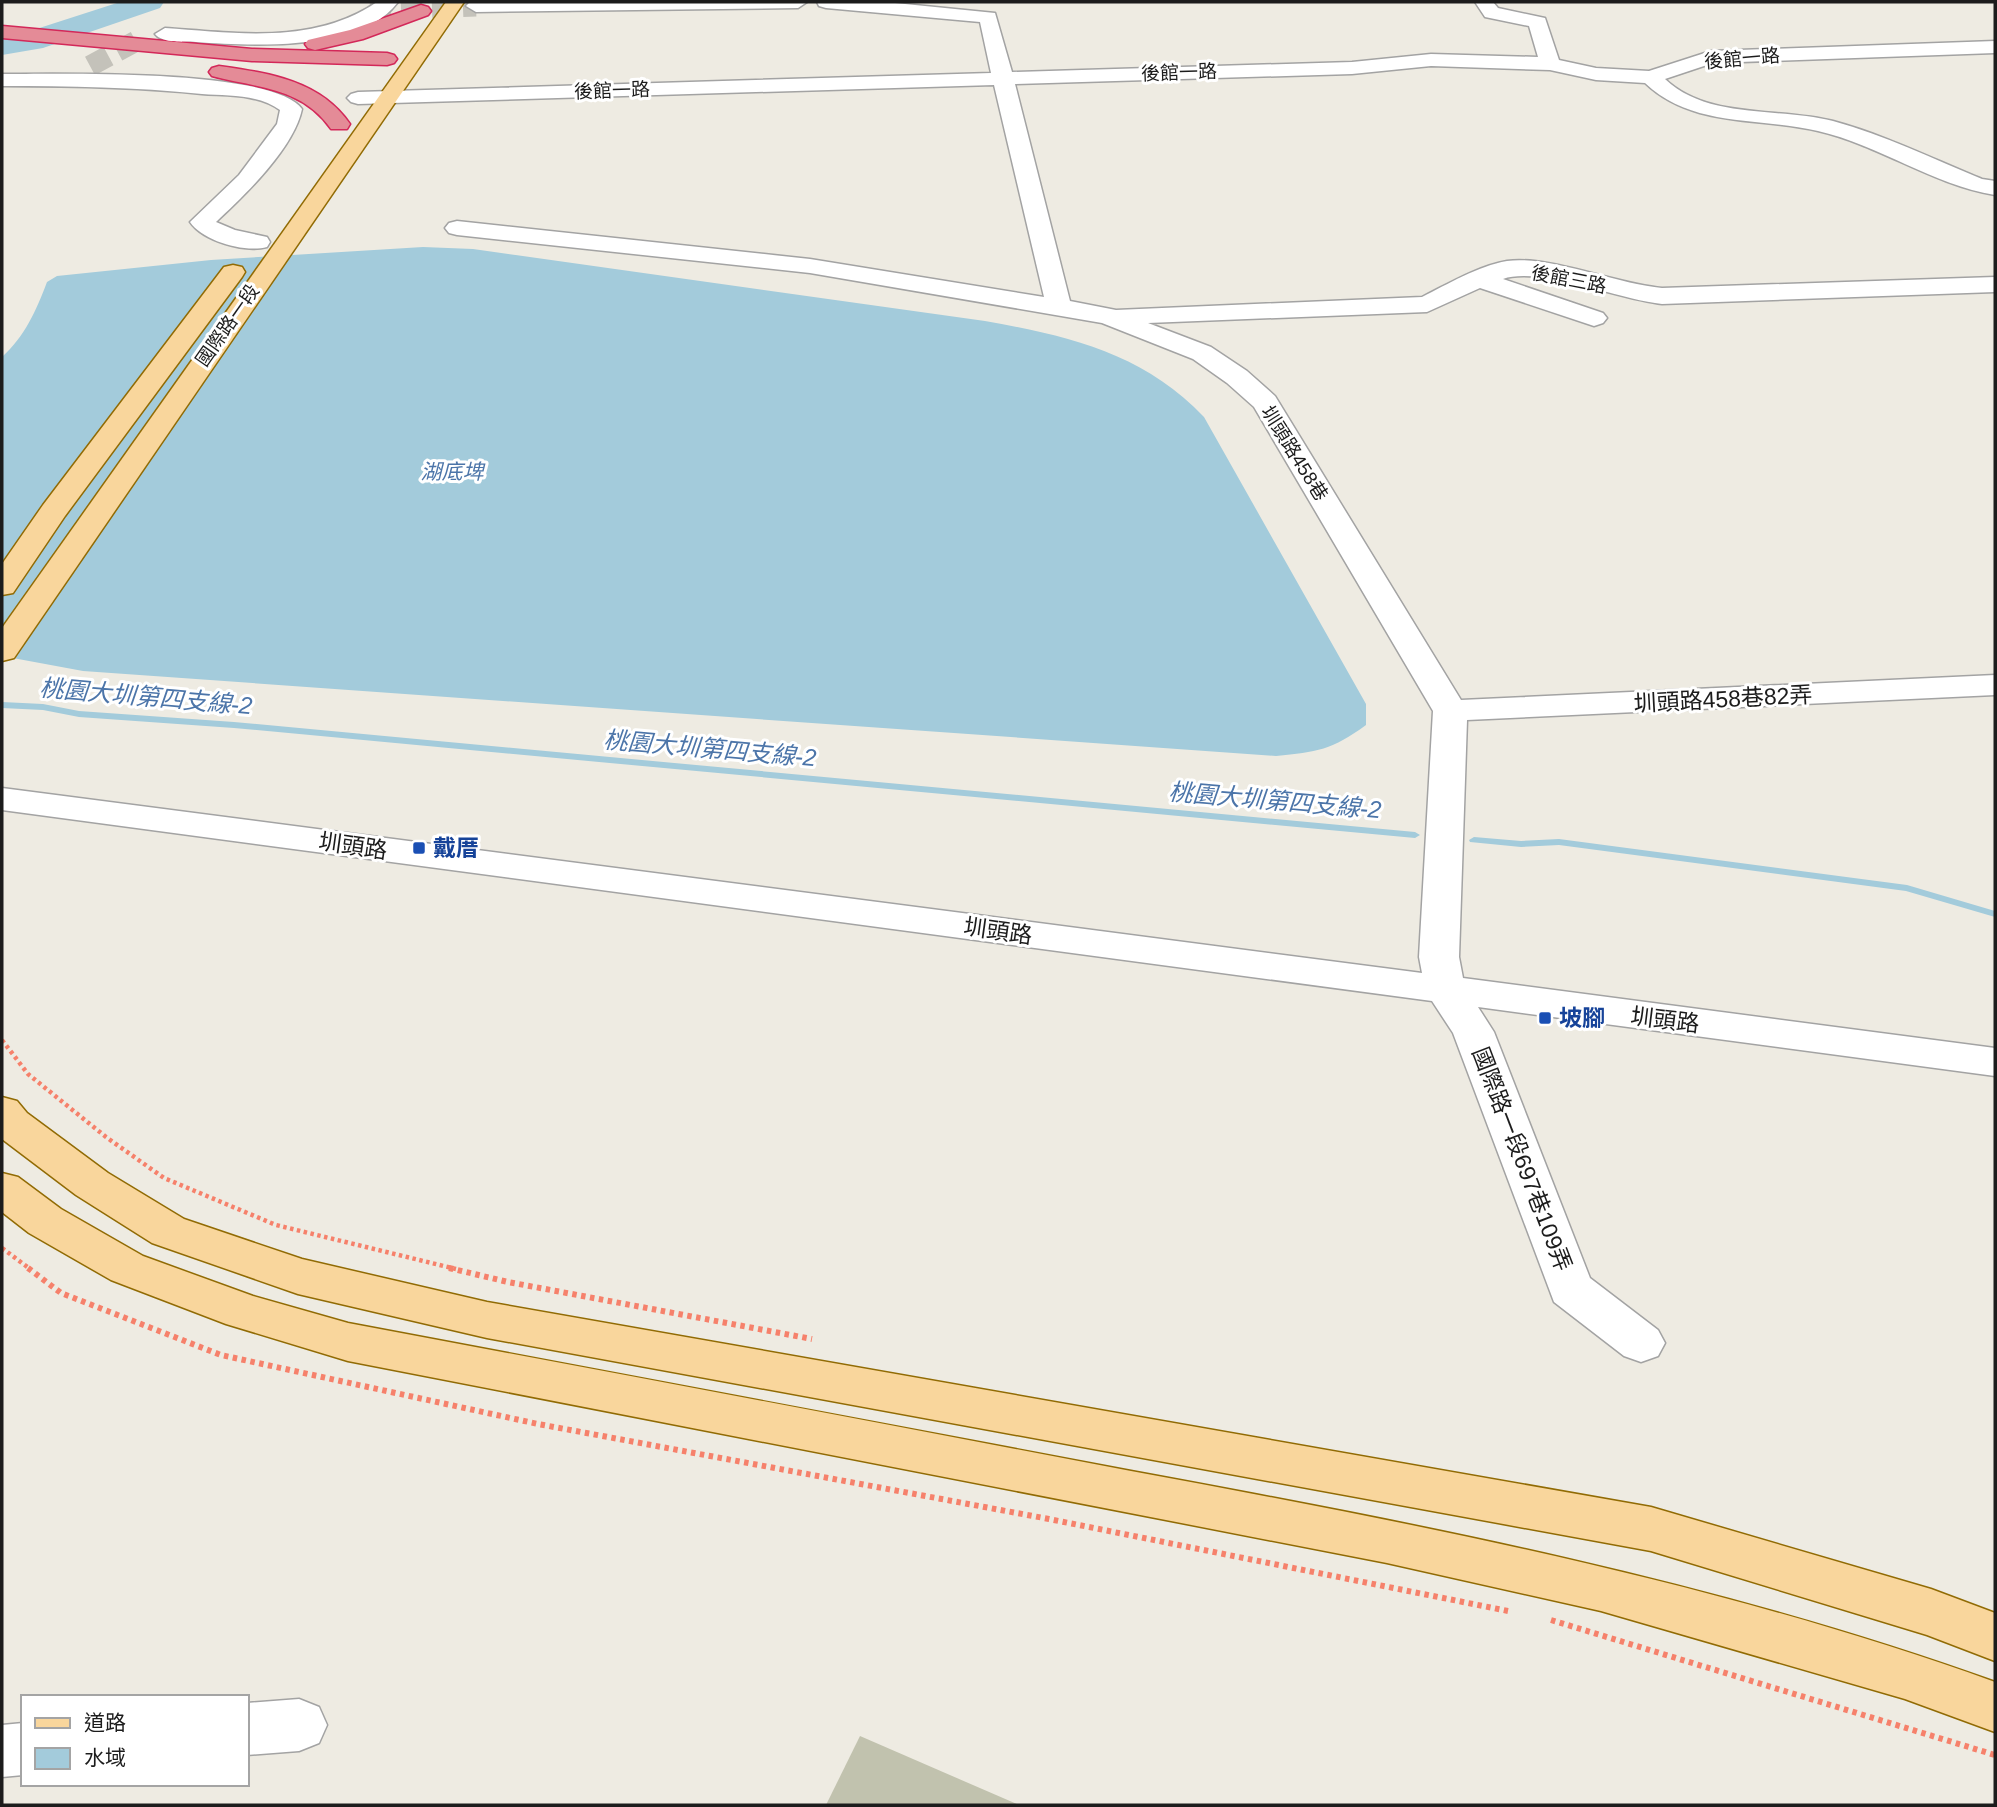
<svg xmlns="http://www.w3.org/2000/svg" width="1997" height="1807" font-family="Arial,'Noto Sans TC',sans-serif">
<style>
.construction{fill:#c1c2ae}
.water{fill:#a3cbdb}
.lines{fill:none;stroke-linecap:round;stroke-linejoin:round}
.stream{fill:#a3cbdb;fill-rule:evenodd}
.river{fill:#a3cbdb;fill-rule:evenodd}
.minor-tunnel{stroke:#c4c2ba;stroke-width:21;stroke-dasharray:21 10;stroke-linecap:butt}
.minor-casing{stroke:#a3a3a3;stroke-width:3}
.major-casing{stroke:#916b04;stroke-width:3}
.highway-casing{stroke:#d32859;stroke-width:3}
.path-far1{stroke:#f6816b;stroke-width:4.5;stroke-dasharray:3.5 3.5;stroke-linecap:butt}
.path{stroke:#f6816b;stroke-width:6;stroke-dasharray:4.5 4.5;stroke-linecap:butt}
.minor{fill:#fff;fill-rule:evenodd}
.major{fill:#f9d69c;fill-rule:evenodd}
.highway{fill:#e48b97;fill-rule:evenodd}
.transit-dot{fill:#1a4fb4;stroke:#fff;stroke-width:2.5}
.labels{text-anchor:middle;stroke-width:6;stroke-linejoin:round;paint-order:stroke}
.far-street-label{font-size:19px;fill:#1c1c1c;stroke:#fff}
.far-water-label{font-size:21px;font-style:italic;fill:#4c75a9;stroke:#fff}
.street-label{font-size:23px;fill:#1c1c1c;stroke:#fff}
.transit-label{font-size:23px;font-weight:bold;fill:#164399;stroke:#fff;text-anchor:start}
.water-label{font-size:24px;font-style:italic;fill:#4c75a9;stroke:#fff}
</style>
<rect width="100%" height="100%" fill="#eeebe2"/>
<path class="construction" d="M 860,1736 L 1019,1805 L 826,1805 Z"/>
<path class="water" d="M 423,247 L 473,249 L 985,321 C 1069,336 1143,353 1204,417 L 1366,704 L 1366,725 C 1332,750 1317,752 1276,756 L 83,671 L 2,656 L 2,357 C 25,336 36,311 47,282 L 57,276 L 211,260 Z"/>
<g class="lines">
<g class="stream">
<path d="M 2,702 L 43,704 L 79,711 L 234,722 L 1415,832 L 1420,835 L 1415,838 L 234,728 L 79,717 L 43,710 L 2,708 Z"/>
<path d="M 1474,837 L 1521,841 L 1559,839 L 1907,885 L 1995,911 L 1995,917 L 1906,891 L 1559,845 L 1521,847 L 1470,842 L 1469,840 Z"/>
</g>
<path class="river" d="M 120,2 L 164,2 L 160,8 L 43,48 L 2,55 L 2,37 L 27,32 Z"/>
<g class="minor-tunnel">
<path d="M 370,10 L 476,6"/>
<path d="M 90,66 L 142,38"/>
</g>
<g class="minor-casing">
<g id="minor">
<path d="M 377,2 L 398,2 C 361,52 252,46 196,42 C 184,41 163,44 155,34 L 165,28 C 237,33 314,45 377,2 Z"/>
<path d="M 470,2 L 807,2 L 798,8 L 476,12 L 466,6 Z"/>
<path d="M 817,2 L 885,2 L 995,13 L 1012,72 L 1352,62 L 1431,54 L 1538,57 L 1529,26 L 1485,17 L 1475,2 L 1493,2 L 1498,8 L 1545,18 L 1559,60 L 1596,68 L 1649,71 L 1711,51 L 1995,41 L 1995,53 L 1713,63 L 1665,79 C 1708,120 1780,107 1833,121 C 1885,135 1933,159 1982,179 L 1995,181 L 1995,195 C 1933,185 1879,145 1818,131 C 1759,117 1692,128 1645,83 L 1596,80 L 1550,70 L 1431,66 L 1352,74 L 1015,84 L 1070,301 L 1116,310 L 1422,297 C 1448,284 1478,266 1507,261 C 1549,255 1617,284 1662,288 L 1995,277 L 1995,292 L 1662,304 C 1620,300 1539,266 1503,279 L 1603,313 L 1607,318 L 1603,323 L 1594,326 L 1480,288 L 1427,312 L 1148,323 L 1211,347 L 1247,371 L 1275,396 L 1461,700 L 1995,675 L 1995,695 L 1467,720 L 1459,957 L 1463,978 L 1995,1048 L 1995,1076 L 1478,1007 L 1494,1032 L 1590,1278 L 1658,1330 L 1665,1343 L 1658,1356 L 1641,1362 L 1624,1356 L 1554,1302 L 1453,1033 L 1432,1001 L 2,810 L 2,788 L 1422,973 L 1419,957 L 1433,711 L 1254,407 L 1227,383 L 1193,359 L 1102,323 L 810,273 L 457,235 L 449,233 L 445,228 L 449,223 L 457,221 L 810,259 L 1044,297 L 994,85 L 358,104 L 351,102 L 347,98 L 351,94 L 358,92 L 991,73 L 980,22 L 826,8 L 819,6 Z"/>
<path d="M 2,74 C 55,74 274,68 302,109 C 294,148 245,195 216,222 L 235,230 L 267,237 L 270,242 L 267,247 C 244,253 203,241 190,222 L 239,175 L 277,124 L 280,110 C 258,94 228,96 202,94 C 135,87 69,86 2,86 Z"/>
<path d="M 299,1699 L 319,1707 L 327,1725 L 319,1743 L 299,1751 L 247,1755 L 247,1703 Z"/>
<path d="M 23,1723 L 23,1775 L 2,1777 L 2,1725 Z"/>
</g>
</g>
<g class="major-casing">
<g id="major">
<path d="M 446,2 L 464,2 L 14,658 L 2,661 L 2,628 Z"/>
<path d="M 233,265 L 242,267 L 245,272 L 242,277 L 65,516 L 13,593 L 2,595 L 2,564 L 43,505 L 224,267 Z"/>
<path d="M 2,1097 L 17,1101 L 27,1113 L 108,1173 L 184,1219 L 302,1259 L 487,1302 L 1651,1507 L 1931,1589 L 1995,1613 L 1995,1661 L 1927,1635 L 1651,1551 L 487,1338 L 298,1294 L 152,1243 L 76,1195 L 2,1139 Z"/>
<path d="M 2,1173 L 18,1177 L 61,1209 L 143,1256 L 253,1296 L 348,1323 C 609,1372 870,1421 1131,1471 C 1423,1525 1715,1581 1995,1682 L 1995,1732 L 1905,1699 L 1601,1611 L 1387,1563 L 348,1361 L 226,1324 L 111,1280 L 29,1233 L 2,1212 Z"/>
</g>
</g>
<g class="highway-casing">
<g id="highway">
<path d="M 421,5 L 428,7 L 431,11 L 428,15 L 363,39 L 315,50 L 308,48 L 305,44 L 308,40 L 350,30 Z"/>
<path d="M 2,26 L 252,49 L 387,53 L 394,55 L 397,59 L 394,63 L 387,65 L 252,61 L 2,38 Z"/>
<path d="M 219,66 C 268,73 320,80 350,124 L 347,129 L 331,129 C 302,87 257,88 212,76 L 209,72 L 212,68 Z"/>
</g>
</g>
<g class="path-far1">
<path d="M 2,1040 L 28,1074 L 106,1137 L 164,1178 L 276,1225 L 456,1269"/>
<path d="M 2,1248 L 30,1269"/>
</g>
<g class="path">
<path d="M 28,1268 L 61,1293 L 221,1355 L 538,1424 L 1049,1519 L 1508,1611"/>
<path d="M 449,1268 L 508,1282 L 812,1339"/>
<path d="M 1551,1620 L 1995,1755"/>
</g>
<use href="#minor" class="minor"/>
<use href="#major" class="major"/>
<use href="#highway" class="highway"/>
</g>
<g class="transit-dot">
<rect x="412" y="841" width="14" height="14" rx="3.5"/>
<rect x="1538" y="1011" width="14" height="14" rx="3.5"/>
</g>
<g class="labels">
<g class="far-street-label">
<text transform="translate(1742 58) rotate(-5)" y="7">後館一路</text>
<text transform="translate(1179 72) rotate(-2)" y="7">後館一路</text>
<text transform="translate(612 90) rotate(-2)" y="7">後館一路</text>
<text transform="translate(1569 279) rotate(11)" y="7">後館三路</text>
<text transform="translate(227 325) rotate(-55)" y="7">國際路一段</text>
<text transform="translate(1295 453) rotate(58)" y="7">圳頭路458巷</text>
</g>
<g class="far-water-label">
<text x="452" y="479">湖底埤</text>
</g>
<g class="street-label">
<text transform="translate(1723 699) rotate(-3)" y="8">圳頭路458巷82弄</text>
<text transform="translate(353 846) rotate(8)" y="8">圳頭路</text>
<text transform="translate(998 931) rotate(8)" y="8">圳頭路</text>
<text transform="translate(1665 1020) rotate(7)" y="8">圳頭路</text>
<text transform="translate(1522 1159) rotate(69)" y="8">國際路一段697巷109弄</text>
</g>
<g class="transit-label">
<text x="433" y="856">戴厝</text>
<text x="1559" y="1026">坡腳</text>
</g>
<g class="water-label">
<text transform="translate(146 697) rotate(5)" y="8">桃園大圳第四支線-2</text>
<text transform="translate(710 749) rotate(5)" y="8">桃園大圳第四支線-2</text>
<text transform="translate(1275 801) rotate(5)" y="8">桃園大圳第四支線-2</text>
</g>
</g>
<rect width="1997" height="1807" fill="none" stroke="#1c1c1c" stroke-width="7"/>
<rect x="21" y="1695" width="228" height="91" fill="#ffffff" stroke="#a4a4a4" stroke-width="2"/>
<rect x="35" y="1718" width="35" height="10" fill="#f9d69c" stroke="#a4a4a4" stroke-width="2"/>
<text x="84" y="1730" font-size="21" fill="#1c1c1c">道路</text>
<rect x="35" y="1748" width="35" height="21" fill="#a3cbdb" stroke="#a4a4a4" stroke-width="2"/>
<text x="84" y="1765" font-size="21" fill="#1c1c1c">水域</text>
</svg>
